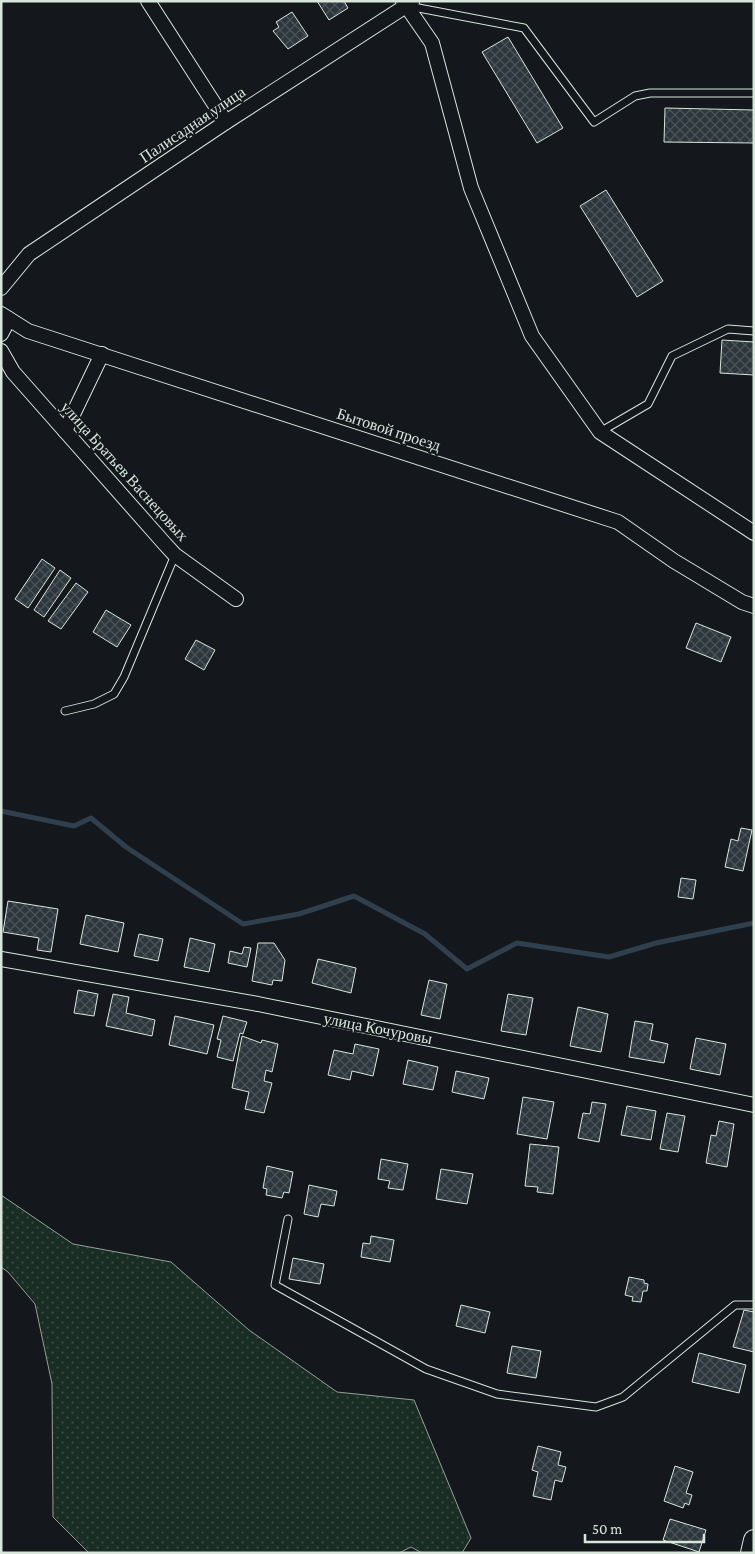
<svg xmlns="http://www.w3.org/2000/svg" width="755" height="1554" font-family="'Crimson Pro',serif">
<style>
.grass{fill:url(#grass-dots);stroke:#939e99}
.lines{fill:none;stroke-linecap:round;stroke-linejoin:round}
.stream{stroke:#2f3f4d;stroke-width:5}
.building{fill:url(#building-cross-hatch);stroke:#d8e6dc}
.lane-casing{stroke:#d8e6dc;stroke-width:9}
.street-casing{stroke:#d8e6dc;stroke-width:16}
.secondary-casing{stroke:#d8e6dc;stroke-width:22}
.lane{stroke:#14181c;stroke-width:7}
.street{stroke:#14181c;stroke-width:14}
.secondary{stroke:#14181c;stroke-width:20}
.labels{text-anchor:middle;stroke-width:4;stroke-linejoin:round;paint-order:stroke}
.street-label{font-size:16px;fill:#d8e6dc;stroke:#14181c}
</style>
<defs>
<pattern id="grass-dots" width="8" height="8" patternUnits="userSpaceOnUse" patternTransform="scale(1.25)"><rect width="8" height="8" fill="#1a2d24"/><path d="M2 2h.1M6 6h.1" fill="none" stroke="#3b4b43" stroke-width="1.8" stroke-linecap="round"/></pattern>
<pattern id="building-cross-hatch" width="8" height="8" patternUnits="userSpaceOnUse" patternTransform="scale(1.25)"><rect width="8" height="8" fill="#2c363c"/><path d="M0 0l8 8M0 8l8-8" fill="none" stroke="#4a5358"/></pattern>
</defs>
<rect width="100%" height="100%" fill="#14181c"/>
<path class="grass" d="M 1,1195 L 73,1244 L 171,1262 L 249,1330 L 337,1392 L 414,1400 L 471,1538 L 462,1553 L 422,1553 L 411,1547 L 399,1553 L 89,1553 L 53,1517 L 52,1384 L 35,1304 L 8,1272 L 1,1267 Z"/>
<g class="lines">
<path class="stream" d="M 1,811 L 74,826 L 91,818 L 126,847 L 243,924 L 299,914 L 354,896 L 425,934 L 467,969 L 517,943 L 609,957 L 656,943 L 754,923"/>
</g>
<g class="building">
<path d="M 317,1 L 344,1 L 348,8 L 329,20 Z"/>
<path d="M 292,12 L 308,36 L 288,49 L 273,31 L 279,27 L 276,22 Z"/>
<path d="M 508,37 L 563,128 L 537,143 L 482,52 Z"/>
<path d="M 665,108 L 754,110 L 754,143 L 664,142 Z"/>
<path d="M 606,190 L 663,281 L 637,297 L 580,206 Z"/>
<path d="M 722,340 L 754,342 L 754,375 L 720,373 Z"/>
<path d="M 42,559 L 55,568 L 28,608 L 15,599 Z"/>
<path d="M 60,570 L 71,578 L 44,617 L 34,610 Z"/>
<path d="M 76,583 L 88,592 L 61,629 L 48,621 Z"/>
<path d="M 106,610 L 131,625 L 117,647 L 93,632 Z"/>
<path d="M 696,623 L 731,637 L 721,662 L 686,648 Z"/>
<path d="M 196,640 L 215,650 L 204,670 L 185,659 Z"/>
<path d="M 741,828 L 752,830 L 743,871 L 725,867 L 731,839 L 738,841 Z"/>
<path d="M 681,878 L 696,880 L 693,899 L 678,897 Z"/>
<path d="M 8,901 L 58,909 L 51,952 L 37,950 L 39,938 L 3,932 Z"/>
<path d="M 86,915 L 124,923 L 118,952 L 80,944 Z"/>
<path d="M 139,934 L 163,939 L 158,961 L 134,956 Z"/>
<path d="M 190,938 L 215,944 L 209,972 L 184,967 Z"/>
<path d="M 258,943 L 274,943 L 285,960 L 282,981 L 273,980 L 272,985 L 252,981 Z"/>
<path d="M 244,947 L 251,948 L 247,967 L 228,963 L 230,951 L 242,954 Z"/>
<path d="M 318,959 L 356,968 L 351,993 L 312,983 Z"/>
<path d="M 429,980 L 447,984 L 440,1019 L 421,1015 Z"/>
<path d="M 78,990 L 98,994 L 94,1016 L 74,1013 Z"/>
<path d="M 113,994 L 129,997 L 126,1013 L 155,1020 L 152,1036 L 106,1026 Z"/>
<path d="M 508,994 L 533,998 L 526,1035 L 501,1031 Z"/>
<path d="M 578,1007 L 608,1014 L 601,1052 L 570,1046 Z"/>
<path d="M 175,1016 L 214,1025 L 207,1054 L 169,1045 Z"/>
<path d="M 223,1016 L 247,1022 L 243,1034 L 240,1033 L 233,1061 L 217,1057 L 221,1040 L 217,1039 Z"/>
<path d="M 635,1021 L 653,1024 L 650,1040 L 668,1044 L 664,1063 L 629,1057 Z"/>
<path d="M 242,1036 L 261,1043 L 262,1040 L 278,1044 L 272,1072 L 266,1070 L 264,1081 L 272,1083 L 264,1113 L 245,1109 L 249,1092 L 232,1088 Z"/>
<path d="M 696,1038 L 726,1044 L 720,1075 L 690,1069 Z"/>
<path d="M 355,1044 L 379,1049 L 373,1076 L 352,1071 L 350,1080 L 328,1075 L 334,1050 L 353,1054 Z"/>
<path d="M 408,1060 L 438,1067 L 433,1090 L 403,1084 Z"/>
<path d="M 456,1071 L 489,1078 L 484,1099 L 452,1092 Z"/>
<path d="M 523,1097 L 554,1102 L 547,1139 L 517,1134 Z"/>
<path d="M 592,1102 L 606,1104 L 599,1142 L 578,1138 L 583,1113 L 590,1114 Z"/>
<path d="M 627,1106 L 656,1111 L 651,1140 L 621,1135 Z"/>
<path d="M 667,1113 L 685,1116 L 678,1152 L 660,1149 Z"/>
<path d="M 719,1121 L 734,1124 L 727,1167 L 706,1163 L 711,1135 L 716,1136 Z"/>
<path d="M 530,1144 L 559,1147 L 553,1194 L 537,1192 L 538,1187 L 525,1186 Z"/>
<path d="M 381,1159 L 408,1164 L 403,1190 L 388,1188 L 390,1181 L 378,1179 Z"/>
<path d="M 267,1166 L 293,1172 L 289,1193 L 284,1192 L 282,1198 L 266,1195 L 267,1189 L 263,1188 Z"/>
<path d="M 441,1169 L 473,1174 L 467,1204 L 436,1199 Z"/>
<path d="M 309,1185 L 337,1191 L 334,1206 L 321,1204 L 318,1217 L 304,1214 Z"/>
<path d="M 371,1236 L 394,1240 L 390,1262 L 361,1257 L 363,1243 L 370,1244 Z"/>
<path d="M 293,1258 L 324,1264 L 320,1284 L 289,1279 Z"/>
<path d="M 629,1277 L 644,1280 L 644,1283 L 648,1284 L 647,1291 L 643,1291 L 641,1302 L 632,1301 L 633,1297 L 625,1295 Z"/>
<path d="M 461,1305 L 490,1312 L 485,1333 L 456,1326 Z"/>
<path d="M 744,1310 L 754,1312 L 754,1352 L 733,1347 Z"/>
<path d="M 512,1346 L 541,1351 L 536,1378 L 507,1373 Z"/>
<path d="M 699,1353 L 746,1365 L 739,1393 L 692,1382 Z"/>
<path d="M 538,1446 L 561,1452 L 558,1465 L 566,1467 L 562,1482 L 555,1480 L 551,1500 L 533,1496 L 538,1472 L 532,1470 Z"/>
<path d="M 675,1466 L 693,1472 L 686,1493 L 692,1495 L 689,1505 L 685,1503 L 683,1508 L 664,1501 Z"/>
<path d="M 670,1519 L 706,1530 L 699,1552 L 663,1540 Z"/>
</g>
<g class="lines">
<g class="lane-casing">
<g id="lane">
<path d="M 408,6 L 524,28 L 594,122 L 635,96 L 650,93 L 754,93"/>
<path d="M 600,432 L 648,404 L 672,356 L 728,329 L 754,331"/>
<path d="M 65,711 L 94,704 L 114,694 L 124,677 L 175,555"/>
<path d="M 288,1219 L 275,1285 L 426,1369 L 497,1394 L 596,1407 L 623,1397 L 735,1305 L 754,1305"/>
</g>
</g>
<g class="street-casing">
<g id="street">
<path d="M 148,1 L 226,122"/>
<path d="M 403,1 L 432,43 L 471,188 L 532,336 L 600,432 L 754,533"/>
<path d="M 1,288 L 29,254 L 226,122 L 412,2"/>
<path d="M 1,314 L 28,331 L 618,522 L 674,561 L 742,602 L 754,606"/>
<path d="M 1,334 L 9,319"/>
<path d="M 1,351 L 13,372 L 164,543 L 175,555 L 236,599"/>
<path d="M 65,431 L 102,354"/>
<path d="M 1,959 L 258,1004 L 754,1105"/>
</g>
</g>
<g class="secondary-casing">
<path id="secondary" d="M 751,1553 L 754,1540"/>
</g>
<use href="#lane" class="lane"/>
<use href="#street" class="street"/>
<use href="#secondary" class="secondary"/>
</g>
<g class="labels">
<g class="street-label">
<text transform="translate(192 124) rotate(-34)" y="6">Палисадная улица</text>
<text transform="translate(389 429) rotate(18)" y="6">Бытовой проезд</text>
<text transform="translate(125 471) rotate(48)" y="6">улица Братьев Васнецовых</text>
<text transform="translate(378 1028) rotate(11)" y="6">улица Кочуровы</text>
</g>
</g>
<rect width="755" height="1554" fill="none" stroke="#d8e6dc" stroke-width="5"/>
<path d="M585 1534v8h119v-8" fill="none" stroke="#d8e6dc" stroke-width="2.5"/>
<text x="592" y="1534" font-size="15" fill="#d8e6dc" stroke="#14181c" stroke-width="4" paint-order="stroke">50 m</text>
</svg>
